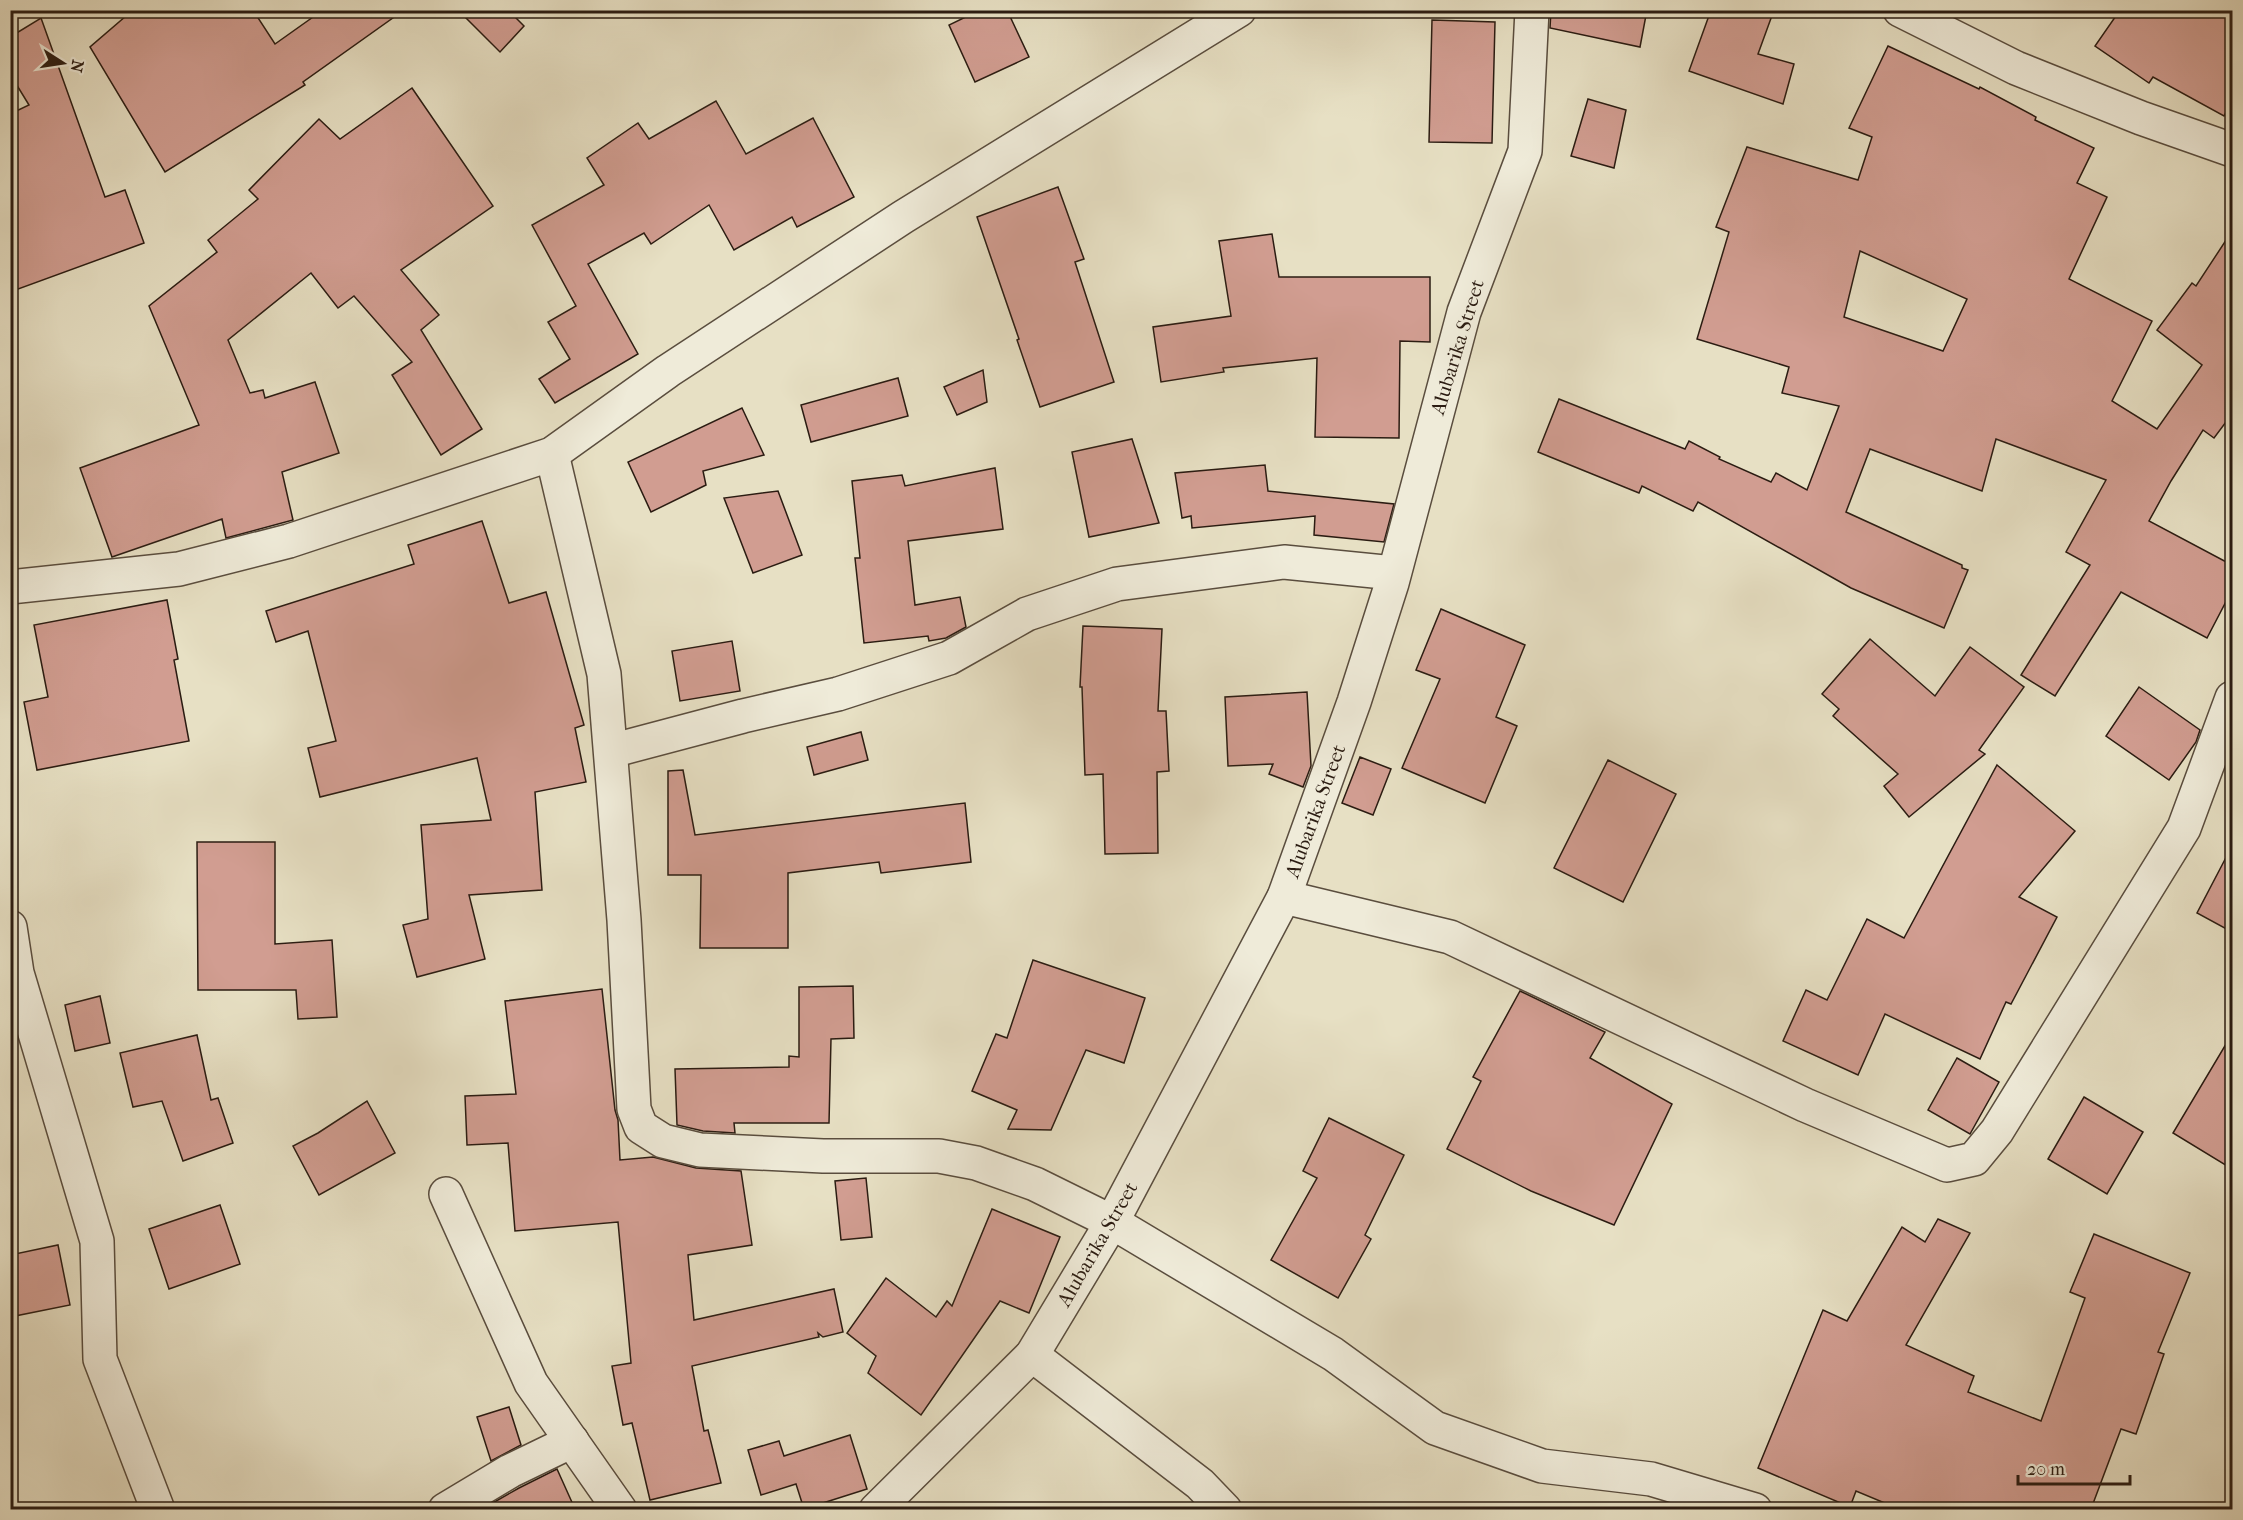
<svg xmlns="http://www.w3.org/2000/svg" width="2243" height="1520" font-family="'IM FELL French Canon',serif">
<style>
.building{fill:#d19d91;stroke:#2b1c12;stroke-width:1.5;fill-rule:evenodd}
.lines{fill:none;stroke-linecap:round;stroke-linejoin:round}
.minor-casing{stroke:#5a4d3e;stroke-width:36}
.minor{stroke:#efebd9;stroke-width:33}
.labels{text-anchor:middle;stroke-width:4.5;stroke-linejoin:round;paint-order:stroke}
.street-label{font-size:20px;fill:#2b1c12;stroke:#efebd9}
</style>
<rect width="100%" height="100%" fill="#e7e0c4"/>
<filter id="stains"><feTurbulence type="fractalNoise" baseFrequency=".00333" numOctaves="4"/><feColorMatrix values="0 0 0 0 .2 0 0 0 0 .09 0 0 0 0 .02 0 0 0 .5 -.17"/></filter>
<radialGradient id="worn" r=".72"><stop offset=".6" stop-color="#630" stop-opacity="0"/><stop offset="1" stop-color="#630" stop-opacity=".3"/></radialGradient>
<g class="building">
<path d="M 133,10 L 253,10 L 275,44 L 323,10 L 404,10 L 303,82 L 305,85 L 165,172 L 90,47 Z"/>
<path d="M 458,10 L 508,10 L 524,26 L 500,52 Z"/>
<path d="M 980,10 L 1007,10 L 1029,57 L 975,82 L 949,25 Z"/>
<path d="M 1551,10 L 1647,10 L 1640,47 L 1550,28 Z"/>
<path d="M 1711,10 L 1774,10 L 1758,54 L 1794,64 L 1783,104 L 1689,71 Z"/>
<path d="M 2120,10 L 2232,10 L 2232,100 L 2224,116 L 2153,77 L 2149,83 L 2095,46 Z"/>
<path d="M 41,18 L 105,197 L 125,190 L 144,243 L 10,292 L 10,114 L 29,105 L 10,74 L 10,37 Z"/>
<path d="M 1432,20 L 1495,22 L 1492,143 L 1429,142 Z"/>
<path d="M 1888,46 L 1979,89 L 1980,87 L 2036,117 L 2035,120 L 2094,148 L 2077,183 L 2107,197 L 2069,279 L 2152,321 L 2112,401 L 2157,429 L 2202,365 L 2157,330 L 2192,283 L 2196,286 L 2232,231 L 2232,414 L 2214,438 L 2203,430 L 2171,481 L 2149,521 L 2232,565 L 2232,590 L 2207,638 L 2121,592 L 2055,696 L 2021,675 L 2090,565 L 2066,552 L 2106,480 L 1996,439 L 1982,491 L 1870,449 L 1846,512 L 1962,565 L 1962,568 L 1968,570 L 1944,628 L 1851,588 L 1698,502 L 1693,511 L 1642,486 L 1639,493 L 1538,452 L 1559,399 L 1685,449 L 1689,441 L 1720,457 L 1719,459 L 1771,482 L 1776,473 L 1807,490 L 1839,406 L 1782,393 L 1789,367 L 1697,339 L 1729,232 L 1716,227 L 1747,147 L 1858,180 L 1872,137 L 1849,128 ZM 1860,251 L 1967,299 L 1943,351 L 1844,317 Z"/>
<path d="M 412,88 L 493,206 L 401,270 L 439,315 L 421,330 L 482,429 L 441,455 L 392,375 L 412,362 L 354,296 L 338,308 L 311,273 L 228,340 L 250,393 L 263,390 L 265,398 L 315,382 L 339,453 L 282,472 L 293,520 L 226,538 L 222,519 L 112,557 L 80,468 L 199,425 L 149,306 L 217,252 L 208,240 L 258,199 L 249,190 L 319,119 L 340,139 Z"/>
<path d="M 1588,99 L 1626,110 L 1614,168 L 1571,156 Z"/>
<path d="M 716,101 L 746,154 L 813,118 L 854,197 L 797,227 L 792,217 L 734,250 L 709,205 L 651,244 L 644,233 L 588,264 L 638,354 L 555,403 L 539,379 L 570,359 L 548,322 L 576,306 L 532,225 L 604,185 L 587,158 L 638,123 L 649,139 Z"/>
<path d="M 1058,187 L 1084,259 L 1075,262 L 1114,382 L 1040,407 L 1017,340 L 1019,339 L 977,217 Z"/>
<path d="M 1272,234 L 1279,277 L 1430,277 L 1430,342 L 1400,341 L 1399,438 L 1315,437 L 1317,358 L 1223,368 L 1224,372 L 1161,382 L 1153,327 L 1231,316 L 1219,241 Z"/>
<path d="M 983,370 L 987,402 L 957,415 L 944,387 Z"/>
<path d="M 898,378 L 908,416 L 811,442 L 801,405 Z"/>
<path d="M 742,408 L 764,455 L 703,471 L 706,485 L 651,512 L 628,462 Z"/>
<path d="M 1132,439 L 1159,523 L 1089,537 L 1072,452 Z"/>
<path d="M 1265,465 L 1268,491 L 1394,504 L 1384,542 L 1314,535 L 1315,516 L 1192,528 L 1191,516 L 1182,518 L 1175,473 Z"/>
<path d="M 995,468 L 1003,529 L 908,541 L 915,605 L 960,597 L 966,627 L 946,638 L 929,641 L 928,636 L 864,643 L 855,558 L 860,558 L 852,481 L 902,475 L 905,486 Z"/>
<path d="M 778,491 L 802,555 L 753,573 L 724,498 Z"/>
<path d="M 482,521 L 509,603 L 546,592 L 584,725 L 575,728 L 586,782 L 535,792 L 542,890 L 469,895 L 485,959 L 417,977 L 403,925 L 428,919 L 421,825 L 491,820 L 477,758 L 320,797 L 308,748 L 336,741 L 308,631 L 276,642 L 266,611 L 414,564 L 408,545 Z"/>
<path d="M 167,600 L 178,659 L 174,660 L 189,741 L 37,770 L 24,702 L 48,697 L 34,625 Z"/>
<path d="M 1441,609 L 1525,645 L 1496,717 L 1517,726 L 1485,803 L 1402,768 L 1440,679 L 1416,670 Z"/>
<path d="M 1083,626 L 1162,629 L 1158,711 L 1166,711 L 1169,771 L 1157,772 L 1158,853 L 1105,854 L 1103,774 L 1085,775 L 1082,687 L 1080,687 Z"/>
<path d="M 1870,639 L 1935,696 L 1970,647 L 2024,687 L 1979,750 L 1985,754 L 1909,817 L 1884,786 L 1898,774 L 1833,716 L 1839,709 L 1822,694 Z"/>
<path d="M 732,641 L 740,691 L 680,701 L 672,651 Z"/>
<path d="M 2139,687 L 2200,730 L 2196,742 L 2169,780 L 2106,736 Z"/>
<path d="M 1307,692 L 1311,766 L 1303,787 L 1269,774 L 1273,764 L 1228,766 L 1225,697 Z"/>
<path d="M 861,732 L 868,760 L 814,775 L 807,747 Z"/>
<path d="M 1360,757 L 1391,769 L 1373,815 L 1342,803 Z"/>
<path d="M 1608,760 L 1676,794 L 1623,902 L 1554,868 Z"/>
<path d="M 1997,765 L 2075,831 L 2019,897 L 2057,917 L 2011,1004 L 2006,1002 L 1980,1059 L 1885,1014 L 1858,1075 L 1783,1041 L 1806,990 L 1827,1000 L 1867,919 L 1904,938 Z"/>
<path d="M 683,770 L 695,835 L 965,803 L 971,862 L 881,873 L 879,862 L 788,873 L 788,948 L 700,948 L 701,875 L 668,875 L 668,771 Z"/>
<path d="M 197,842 L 275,842 L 275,944 L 332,940 L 337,1017 L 298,1019 L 296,990 L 198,990 Z"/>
<path d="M 2232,846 L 2232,932 L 2197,913 Z"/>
<path d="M 1033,960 L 1145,998 L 1124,1063 L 1086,1050 L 1051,1130 L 1008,1129 L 1017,1110 L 972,1091 L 996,1034 L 1007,1038 Z"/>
<path d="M 853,986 L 854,1038 L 831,1039 L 829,1123 L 734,1123 L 735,1133 L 703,1131 L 677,1125 L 675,1069 L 789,1067 L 789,1056 L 799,1057 L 799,987 Z"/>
<path d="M 602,989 L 615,1110 L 618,1120 L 620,1160 L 653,1157 L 696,1168 L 741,1171 L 752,1245 L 688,1255 L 694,1320 L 834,1289 L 843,1332 L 823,1337 L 818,1333 L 819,1337 L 692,1366 L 704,1431 L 708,1430 L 721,1483 L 650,1500 L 632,1423 L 623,1425 L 612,1366 L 631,1363 L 618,1222 L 515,1231 L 508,1143 L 467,1145 L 465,1096 L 516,1094 L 505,1001 Z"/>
<path d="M 1520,991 L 1605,1032 L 1590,1058 L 1672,1104 L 1614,1225 L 1531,1191 L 1447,1149 L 1481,1081 L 1473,1077 Z"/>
<path d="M 100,996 L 110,1043 L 75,1051 L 65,1005 Z"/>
<path d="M 2232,1034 L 2232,1169 L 2173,1133 Z"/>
<path d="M 197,1035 L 211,1100 L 218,1098 L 233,1143 L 183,1161 L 162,1101 L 133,1107 L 120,1053 Z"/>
<path d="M 1957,1058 L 1999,1082 L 1970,1134 L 1928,1110 Z"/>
<path d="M 2084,1097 L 2143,1132 L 2107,1194 L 2048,1159 Z"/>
<path d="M 367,1101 L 395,1153 L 319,1195 L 293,1146 L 318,1133 Z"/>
<path d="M 1329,1118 L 1404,1155 L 1365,1235 L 1371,1239 L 1338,1298 L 1271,1260 L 1317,1178 L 1303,1171 Z"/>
<path d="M 866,1178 L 872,1237 L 841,1240 L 835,1181 Z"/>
<path d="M 220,1205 L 240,1264 L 169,1289 L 149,1229 Z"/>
<path d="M 992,1209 L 1060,1237 L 1029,1313 L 1000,1301 L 921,1415 L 868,1373 L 876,1356 L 847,1333 L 886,1278 L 936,1317 L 947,1301 L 952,1306 Z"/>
<path d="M 1938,1219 L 1970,1233 L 1906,1345 L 1974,1376 L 1968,1392 L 2041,1421 L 2085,1298 L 2070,1292 L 2094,1234 L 2190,1273 L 2158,1352 L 2164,1354 L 2136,1434 L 2121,1429 L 2091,1509 L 1899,1509 L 1856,1491 L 1850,1507 L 1758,1468 L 1823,1310 L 1847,1321 L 1902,1227 L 1925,1242 Z"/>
<path d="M 58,1245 L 70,1305 L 10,1317 L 10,1255 Z"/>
<path d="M 509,1407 L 521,1445 L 491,1461 L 477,1417 Z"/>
<path d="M 850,1435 L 867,1489 L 804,1509 L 796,1484 L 761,1495 L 748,1450 L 779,1441 L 784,1456 Z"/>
<path d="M 557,1469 L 575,1509 L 482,1509 L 519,1488 Z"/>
</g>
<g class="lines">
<g class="minor-casing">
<g id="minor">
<path d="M 1900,10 L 2016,68 L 2141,118 L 2232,150"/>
<path d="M 552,454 L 604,674 L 624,920 L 634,1109 L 641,1127 L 663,1141 L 700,1150 L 823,1156 L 939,1156 L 976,1163 L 1035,1184 L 1112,1222 L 1333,1354 L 1435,1428 L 1542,1466 L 1651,1479 L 1755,1510"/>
<path d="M 10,587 L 179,569 L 289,541 L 552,454 L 668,371 L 903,217 L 1239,10"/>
<path d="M 611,751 L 743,716 L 838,694 L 949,658 L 1027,614 L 1117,584 L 1284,562 L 1394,573"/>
<path d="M 1284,897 L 1450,937 L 1805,1105 L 1947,1165 L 1974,1159 L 1997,1131 L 2184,828 L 2232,698"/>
<path d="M 10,927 L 17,973 L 97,1241 L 100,1359 L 158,1510"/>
<path d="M 446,1194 L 531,1383 L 620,1510"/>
<path d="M 1032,1355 L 1200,1484 L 1225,1510"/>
<path d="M 445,1510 L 510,1471 L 572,1441"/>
<path d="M 876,1510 L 1032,1355 L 1112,1222 L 1284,897 L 1354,702 L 1392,583 L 1464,312 L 1525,151 L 1532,10"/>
</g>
</g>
<use href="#minor" class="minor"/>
</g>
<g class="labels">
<g class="street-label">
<text transform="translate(1457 347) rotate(-73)" y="7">Alubarika Street</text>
<text transform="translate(1315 811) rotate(-70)" y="7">Alubarika Street</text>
<text transform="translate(1097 1244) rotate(-60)" y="7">Alubarika Street</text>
</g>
</g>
<rect width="2243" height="1520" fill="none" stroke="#e7e0c4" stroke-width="36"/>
<rect x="12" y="12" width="2219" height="1496" fill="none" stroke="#2b1c12" stroke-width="3"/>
<rect x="18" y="18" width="2207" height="1484" fill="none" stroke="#2b1c12" stroke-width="1.5"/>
<g transform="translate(63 63) rotate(102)" stroke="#efebd9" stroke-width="4.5" paint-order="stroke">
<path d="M0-4.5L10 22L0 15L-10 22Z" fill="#2b1c12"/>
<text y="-9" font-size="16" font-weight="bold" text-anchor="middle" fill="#2b1c12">N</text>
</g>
<path d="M2018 1475v9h112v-9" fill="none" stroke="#2b1c12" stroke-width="3"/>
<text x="2027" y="1475" font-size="18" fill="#2b1c12" stroke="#efebd9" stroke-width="4.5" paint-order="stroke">20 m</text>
<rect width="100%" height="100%" filter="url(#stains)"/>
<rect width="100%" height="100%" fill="url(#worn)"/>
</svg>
